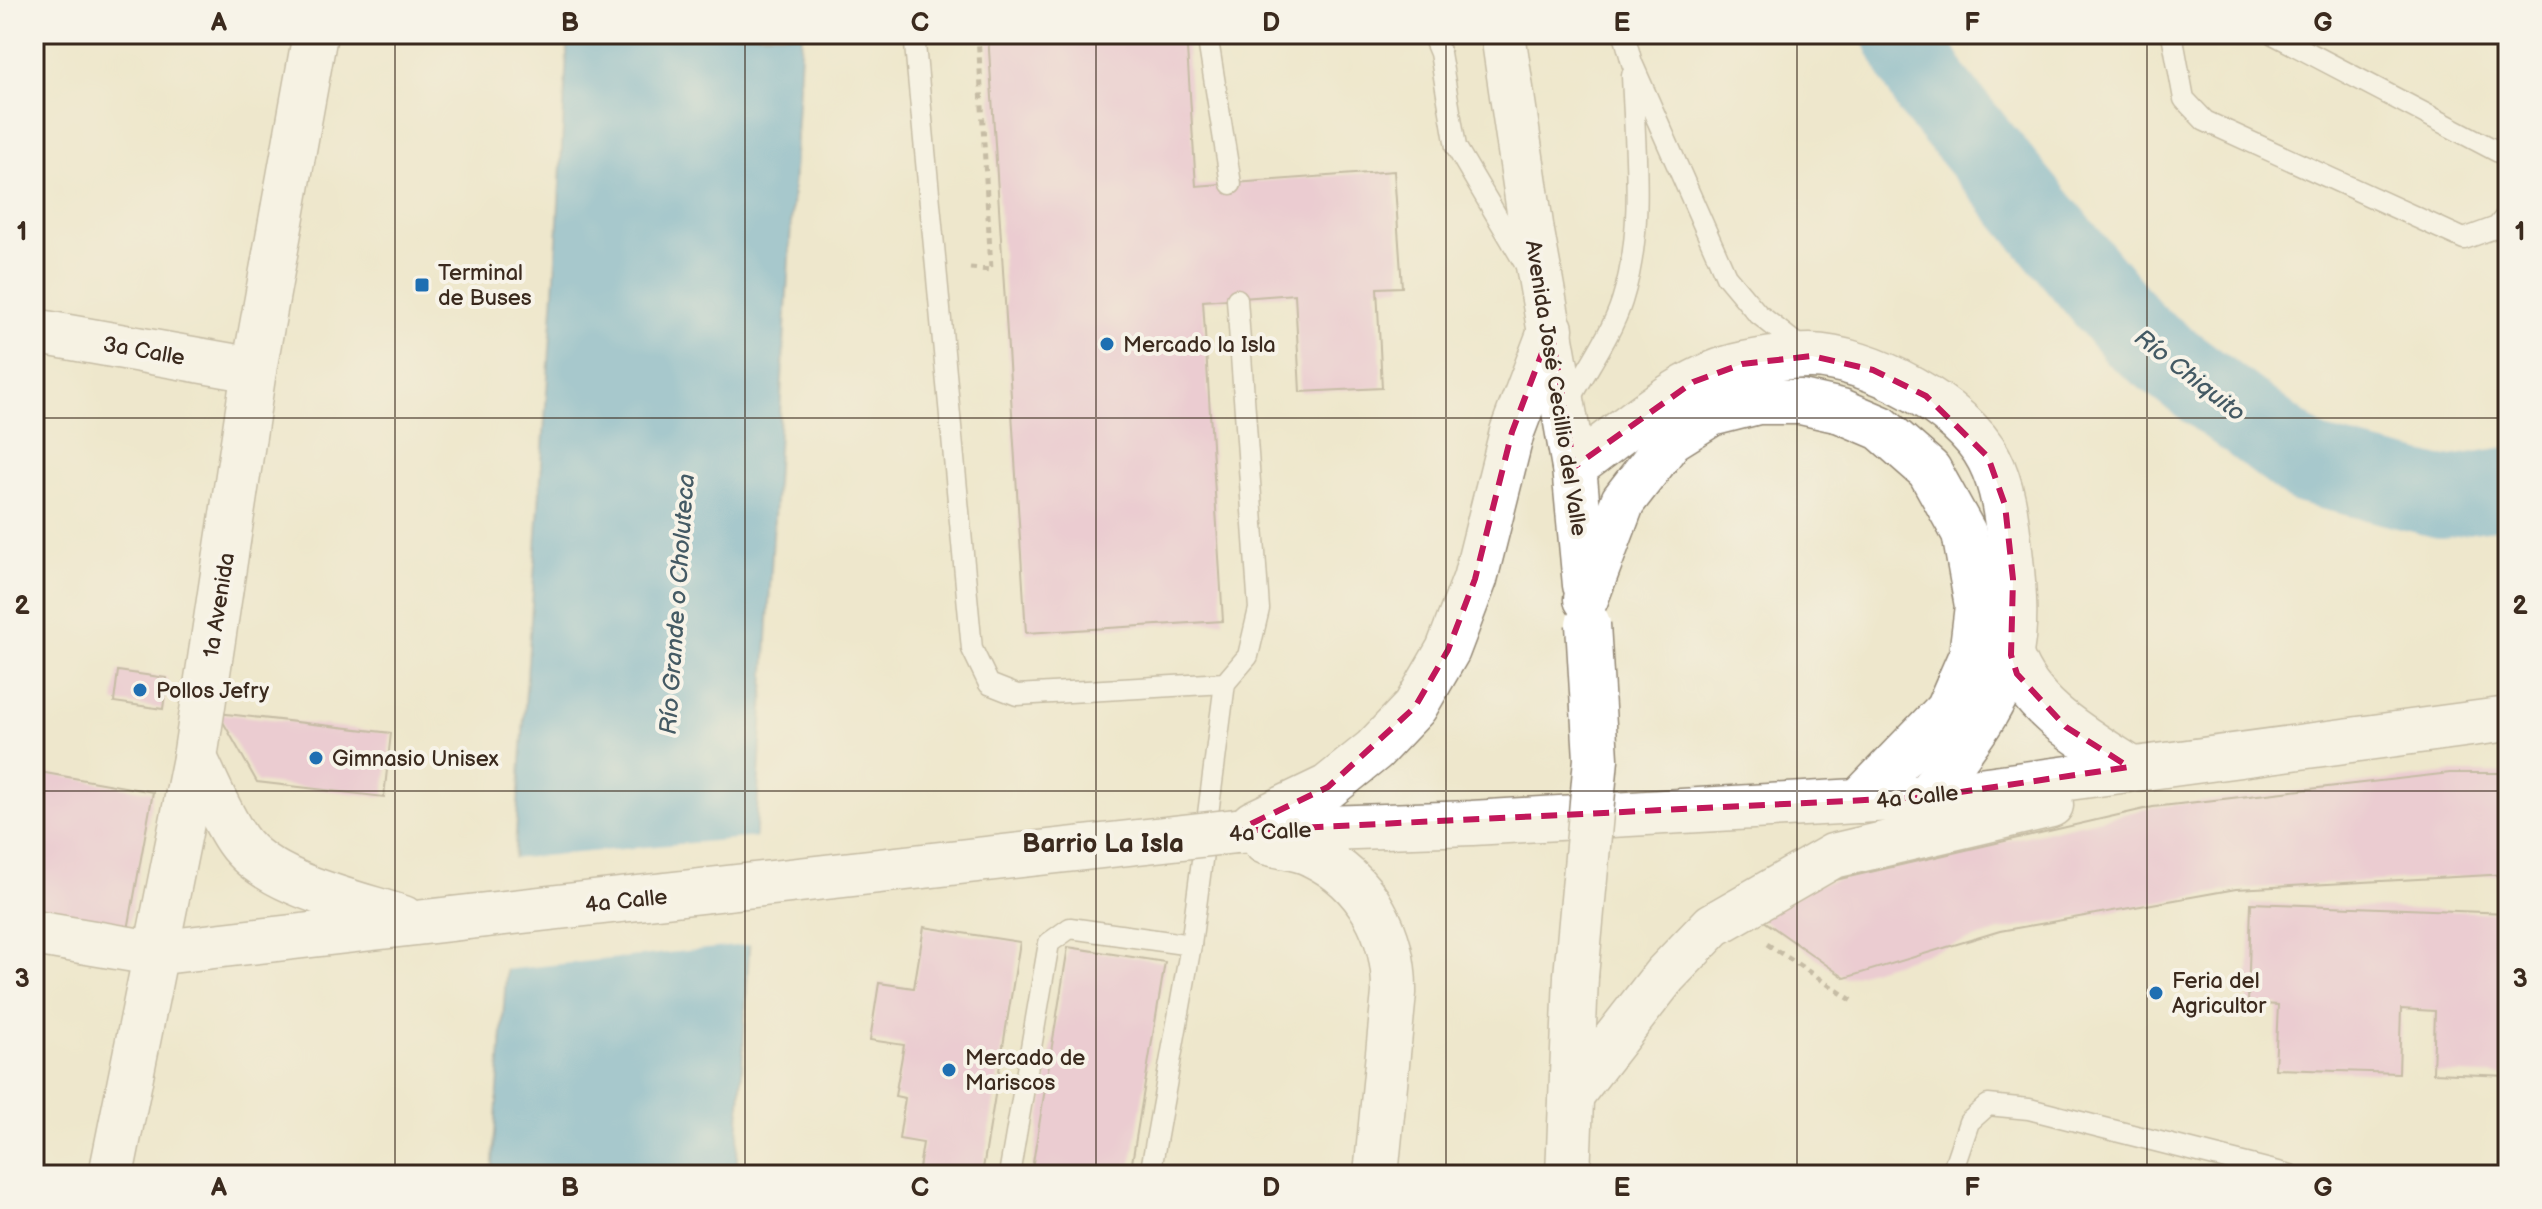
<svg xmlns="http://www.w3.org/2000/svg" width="2542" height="1209" font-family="'Balsamiq Sans',sans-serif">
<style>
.water{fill:#51a3cc;stroke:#466675;stroke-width:2}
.pier{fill:#eee7cc}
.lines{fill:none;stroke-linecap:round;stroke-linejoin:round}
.river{stroke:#51a3cc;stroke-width:80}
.building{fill:#e6abd7}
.service-casing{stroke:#948875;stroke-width:23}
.tertiary-casing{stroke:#948875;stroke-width:47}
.path{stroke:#948875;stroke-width:5;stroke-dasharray:6 6;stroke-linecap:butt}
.service{stroke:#fff;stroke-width:20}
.tertiary{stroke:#fff;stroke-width:44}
.tertiary-bridge-casing{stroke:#948875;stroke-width:47;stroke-linecap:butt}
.tertiary-bridge{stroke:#fff;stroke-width:44}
.marked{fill:none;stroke:#c2185b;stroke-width:6;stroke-dasharray:16 10;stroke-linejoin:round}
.grid{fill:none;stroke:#3b2a1e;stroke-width:2;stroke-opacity:0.55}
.poi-dot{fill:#1f6fb2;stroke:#f7f3e8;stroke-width:3}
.labels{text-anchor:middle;stroke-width:8;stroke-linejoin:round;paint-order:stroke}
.poi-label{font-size:22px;fill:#3b2a1e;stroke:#f7f3e8;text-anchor:start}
.street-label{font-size:22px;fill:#3b2a1e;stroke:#f7f3e8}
.water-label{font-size:24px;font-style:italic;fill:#445a64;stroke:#f7f3e8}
.quarter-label{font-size:26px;font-weight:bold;fill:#3b2a1e;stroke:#f7f3e8}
.neatline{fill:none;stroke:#3b2a1e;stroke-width:3}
.grid-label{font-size:26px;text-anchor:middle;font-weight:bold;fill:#3b2a1e}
</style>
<rect width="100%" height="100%" fill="#f7f3e8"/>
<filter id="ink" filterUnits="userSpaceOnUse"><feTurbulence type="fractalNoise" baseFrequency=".0125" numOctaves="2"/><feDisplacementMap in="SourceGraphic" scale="16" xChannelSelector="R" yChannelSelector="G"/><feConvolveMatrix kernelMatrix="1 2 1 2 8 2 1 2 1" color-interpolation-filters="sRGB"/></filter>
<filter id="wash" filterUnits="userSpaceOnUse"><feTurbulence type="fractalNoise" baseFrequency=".006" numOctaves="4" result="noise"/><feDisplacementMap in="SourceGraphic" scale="32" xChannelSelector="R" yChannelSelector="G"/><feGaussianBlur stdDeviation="1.8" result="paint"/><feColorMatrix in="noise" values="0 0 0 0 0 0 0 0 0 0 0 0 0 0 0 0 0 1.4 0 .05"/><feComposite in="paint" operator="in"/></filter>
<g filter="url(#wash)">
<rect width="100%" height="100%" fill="#eee7cc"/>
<path class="water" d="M 568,34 L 802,34 L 736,1175 L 492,1175 L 555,277 Z"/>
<path class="pier" d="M 760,837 L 754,944 L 502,970 L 510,859 Z"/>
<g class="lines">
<path class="river" d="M 1903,34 L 1932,90 L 2136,336 L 2308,465 L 2441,498 L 2508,487"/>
</g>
<g id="blocks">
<g class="building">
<path d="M 988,34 L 1186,34 L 1196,186 L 1394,171 L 1402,287 L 1377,288 L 1382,388 L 1300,392 L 1295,294 L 1203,301 L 1223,621 L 1026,633 Z"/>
<path d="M 118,671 L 167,678 L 163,709 L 114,702 Z"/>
<path d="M 218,713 L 391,733 L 384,797 L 257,782 Z"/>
<path d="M 34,771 L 153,792 L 128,930 L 34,912 Z"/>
<path d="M 2450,773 L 2508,773 L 2508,874 L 2236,889 L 2000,931 L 1845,978 L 1760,918 L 1814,885 L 2153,807 Z"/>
<path d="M 2251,903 L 2508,913 L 2508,1076 L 2433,1073 L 2435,1011 L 2401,1009 L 2399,1073 L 2275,1069 L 2278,1005 L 2248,1003 Z"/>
<path d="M 924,927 L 1020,942 L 982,1175 L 918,1175 L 923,1143 L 899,1139 L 905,1098 L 895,1096 L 904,1045 L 870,1040 L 879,983 L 914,988 Z"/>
<path d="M 1068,947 L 1165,962 L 1130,1175 L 1031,1175 Z"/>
</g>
</g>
</g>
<g filter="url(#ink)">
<use href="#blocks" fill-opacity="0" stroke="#948875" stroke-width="2"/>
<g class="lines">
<g class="service-casing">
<g id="service">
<path d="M 914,34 L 972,649 L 989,684 L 1017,695 L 1225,683 L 1248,656 L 1259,609 L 1237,299"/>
<path d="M 1207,34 L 1231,184"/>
<path d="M 1432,34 L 1440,53 L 1456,147 L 1525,264"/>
<path d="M 1624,34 L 1632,63 L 1726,276 L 1757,313 L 1808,353"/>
<path d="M 2172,34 L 2184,99 L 2205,121 L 2464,239 L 2497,227 L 2508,213"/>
<path d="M 2273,34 L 2508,157"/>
<path d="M 1568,404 C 1585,371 1611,336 1622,301 C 1645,229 1635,150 1632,75"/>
<path d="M 1009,1175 L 1049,943 L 1070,928 L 1191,945"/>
<path d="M 1150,1175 L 1191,945 L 1225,683"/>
<path d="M 1951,1175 L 1969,1122 L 1988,1105 L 2029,1109 L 2290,1175"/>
</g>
</g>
<g class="tertiary-casing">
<g id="tertiary">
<path d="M 1503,34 L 1532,232 L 1574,467 L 1585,585"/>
<path d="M 34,331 L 254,370"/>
<path d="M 1574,467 C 1627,431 1680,377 1744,364 C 1764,360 1790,356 1810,356 C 1868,357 1962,406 1989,459 C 2005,490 2007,525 2011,559 C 2014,589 2017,627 2010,656 C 1999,708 1956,754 1927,797"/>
<path d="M 1586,599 L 1623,501 L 1671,439 L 1711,414 L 1758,402 L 1801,402 L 1841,411 L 1881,428 L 1929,470 L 1964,533 L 1977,606 L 1971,655 L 1947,710 L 1859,801"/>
<path d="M 2011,655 C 2029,708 2084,738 2129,767"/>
<path d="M 195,758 C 208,785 220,815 237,840 C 267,884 354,902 403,918"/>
<path d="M 1253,823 L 1328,787 L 1374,750 L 1415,707 L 1448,650 L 1475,579 L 1512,432 L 1551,329"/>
<path d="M 1236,831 L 1472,823 L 1927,797 L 2508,719"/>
<path d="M 1265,842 C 1280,847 1299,847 1313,855 C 1367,881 1395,935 1394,993 L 1376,1175"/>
<path d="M 34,933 L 153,953 L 451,919"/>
<path d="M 1573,1093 L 1665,975 L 1713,925 L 1833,856 L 2051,805"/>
<path d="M 111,1175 L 195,758 L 254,370 L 315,34"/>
<path d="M 1568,1175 L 1576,976"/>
</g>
</g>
<g class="path">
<path d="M 970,268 L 991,270 L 978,34"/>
<path d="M 1767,944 L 1856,1003"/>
</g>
<use href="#service" class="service"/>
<use href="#tertiary" class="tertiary"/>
<g class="tertiary-bridge-casing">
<g id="tertiary-bridge">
<path d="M 451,919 L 1236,831"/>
<path d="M 1576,976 L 1596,759 L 1588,624"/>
</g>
</g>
<use href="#tertiary-bridge" class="tertiary-bridge"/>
</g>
</g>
<path d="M0 0H2542V1209H0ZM 1551,329 L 1574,467 L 1693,382 L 1742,364 L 1812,356 L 1873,370 L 1926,396 L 1988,457 L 2005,505 L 2013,579 L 2011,655 L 2017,674 L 2066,727 L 2129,767 L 1927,797 L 1236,831 L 1328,787 L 1415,707 L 1448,650 L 1475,579 L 1512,432 Z" fill="#eee7cc" fill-opacity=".55" fill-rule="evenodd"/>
<path class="marked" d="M 1551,329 L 1574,467 L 1693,382 L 1742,364 L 1812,356 L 1873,370 L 1926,396 L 1988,457 L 2005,505 L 2013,579 L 2011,655 L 2017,674 L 2066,727 L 2129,767 L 1927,797 L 1236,831 L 1328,787 L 1415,707 L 1448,650 L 1475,579 L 1512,432 Z"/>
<path class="grid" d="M 395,34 L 395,1175M 745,34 L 745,1175M 1096,34 L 1096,1175M 1446,34 L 1446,1175M 1797,34 L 1797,1175M 2147,34 L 2147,1175M 34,418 L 2508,418M 34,791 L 2508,791"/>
<g class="poi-dot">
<rect x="414" y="277" width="16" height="16" rx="4"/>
<circle cx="1107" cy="344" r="8"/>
<circle cx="140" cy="690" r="8"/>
<circle cx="316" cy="758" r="8"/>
<circle cx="2156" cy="993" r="8"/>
<circle cx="949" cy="1070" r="8"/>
</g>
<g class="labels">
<g class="poi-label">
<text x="438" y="280">Terminal<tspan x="438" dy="25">de Buses</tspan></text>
<text x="1123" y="352">Mercado la Isla</text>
<text x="156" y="698">Pollos Jefry</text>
<text x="332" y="766">Gimnasio Unisex</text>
<text x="2172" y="988">Feria del<tspan x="2172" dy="25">Agricultor</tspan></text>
<text x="965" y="1065">Mercado de<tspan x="965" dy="25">Mariscos</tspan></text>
</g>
<g class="street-label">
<text transform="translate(144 350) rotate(10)" y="8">3a Calle</text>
<text transform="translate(1557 388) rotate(81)" y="8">Avenida José Cecillio del Valle</text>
<text transform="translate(218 605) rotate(-81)" y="8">1a Avenida</text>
<text transform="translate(1917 796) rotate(-6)" y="8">4a Calle</text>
<text transform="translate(1270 831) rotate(-3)" y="8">4a Calle</text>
<text transform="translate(626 900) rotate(-6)" y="8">4a Calle</text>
</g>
<g class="water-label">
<text transform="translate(2190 375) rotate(38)" y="8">Río Chiquito</text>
<text transform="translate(677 604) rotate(-86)" y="8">Río Grande o Choluteca</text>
</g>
<g class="quarter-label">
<text x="1103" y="852">Barrio La Isla</text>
</g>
</g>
<rect width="2542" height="1209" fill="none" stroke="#f7f3e8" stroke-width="88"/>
<rect x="44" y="44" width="2454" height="1121" class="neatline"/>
<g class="grid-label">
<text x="219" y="31">A</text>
<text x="570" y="31">B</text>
<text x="920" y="31">C</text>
<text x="1271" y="31">D</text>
<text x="1622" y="31">E</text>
<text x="1972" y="31">F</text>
<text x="2323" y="31">G</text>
<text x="22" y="240">1</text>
<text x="2520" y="240">1</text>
<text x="22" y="614">2</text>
<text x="2520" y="614">2</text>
<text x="22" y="987">3</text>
<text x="2520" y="987">3</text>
<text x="219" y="1196">A</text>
<text x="570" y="1196">B</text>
<text x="920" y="1196">C</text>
<text x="1271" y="1196">D</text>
<text x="1622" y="1196">E</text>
<text x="1972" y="1196">F</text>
<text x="2323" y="1196">G</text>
</g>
</svg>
